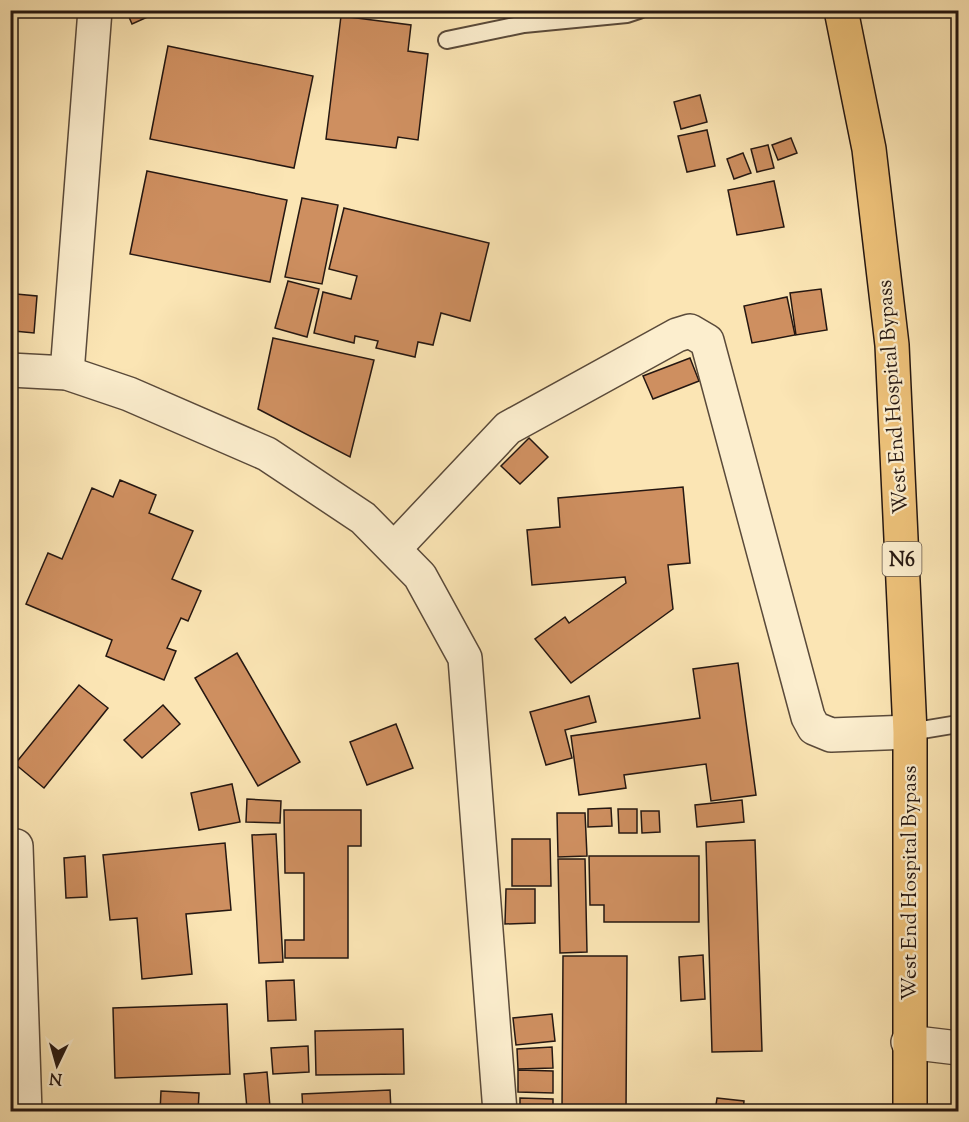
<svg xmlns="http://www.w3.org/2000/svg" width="969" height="1122" font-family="'Sorts Mill Goudy',serif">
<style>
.building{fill:#ce8f60;stroke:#251711;stroke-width:1.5}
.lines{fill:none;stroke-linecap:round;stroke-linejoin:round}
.service-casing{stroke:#5a4a3a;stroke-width:20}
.minor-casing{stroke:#5a4a3a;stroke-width:36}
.trunk-casing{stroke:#251711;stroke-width:36}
.service{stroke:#fceece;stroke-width:16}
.minor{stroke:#fceece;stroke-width:33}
.trunk{stroke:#eec27a;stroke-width:33}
.labels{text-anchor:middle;stroke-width:4.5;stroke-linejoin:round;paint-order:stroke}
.shield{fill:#fceece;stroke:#66584a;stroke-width:1.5}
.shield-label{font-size:20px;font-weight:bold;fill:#251711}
.street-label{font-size:21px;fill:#251711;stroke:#fceece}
</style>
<rect width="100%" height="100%" fill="#fbe5b4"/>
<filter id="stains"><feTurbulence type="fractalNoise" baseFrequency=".00333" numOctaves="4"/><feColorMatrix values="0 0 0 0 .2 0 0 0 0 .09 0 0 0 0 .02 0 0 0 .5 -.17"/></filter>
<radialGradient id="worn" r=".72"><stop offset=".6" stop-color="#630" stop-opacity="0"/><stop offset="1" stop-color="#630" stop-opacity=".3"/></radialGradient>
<g class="building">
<path d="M 126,10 L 163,10 L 132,24 Z"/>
<path d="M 341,16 L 411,25 L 408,51 L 428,54 L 418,140 L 398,137 L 396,148 L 326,139 Z"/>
<path d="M 168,46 L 313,76 L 294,168 L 150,139 Z"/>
<path d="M 700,95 L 707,122 L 681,129 L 674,102 Z"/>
<path d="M 707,130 L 715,166 L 687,172 L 678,136 Z"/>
<path d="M 791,138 L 797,153 L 778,160 L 772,145 Z"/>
<path d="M 768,145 L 774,168 L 757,172 L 751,149 Z"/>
<path d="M 743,153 L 751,173 L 734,179 L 727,159 Z"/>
<path d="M 147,171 L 287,200 L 270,282 L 130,254 Z"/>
<path d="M 774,181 L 784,227 L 737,235 L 728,190 Z"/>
<path d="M 302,198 L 338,205 L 322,284 L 285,277 Z"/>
<path d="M 344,208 L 489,243 L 470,321 L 441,313 L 433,345 L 418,342 L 415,357 L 376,348 L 378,341 L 355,336 L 354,343 L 314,333 L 323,292 L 351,299 L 357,276 L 329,269 Z"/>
<path d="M 288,281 L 319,289 L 307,337 L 275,328 Z"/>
<path d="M 821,289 L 827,330 L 796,335 L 790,293 Z"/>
<path d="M 16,294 L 37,296 L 34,333 L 14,331 Z"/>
<path d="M 787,297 L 795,335 L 752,343 L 744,306 Z"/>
<path d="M 273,338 L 374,360 L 350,457 L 258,409 Z"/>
<path d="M 690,358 L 699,381 L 653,399 L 643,376 Z"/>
<path d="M 529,438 L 548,457 L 520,484 L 501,466 Z"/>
<path d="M 120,480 L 156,495 L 149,513 L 193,531 L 172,579 L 201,591 L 188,621 L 181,618 L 167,648 L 176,651 L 164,680 L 106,656 L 112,640 L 26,604 L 48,553 L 62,559 L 92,488 L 113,497 Z"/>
<path d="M 683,487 L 690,563 L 668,565 L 673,609 L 571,683 L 535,639 L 565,617 L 569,623 L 626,583 L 625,577 L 532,585 L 527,530 L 560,527 L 558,498 Z"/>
<path d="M 237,653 L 300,762 L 258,786 L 195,678 Z"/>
<path d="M 738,663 L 756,795 L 711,801 L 706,764 L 624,775 L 626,788 L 579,795 L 571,736 L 700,718 L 693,669 Z"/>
<path d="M 79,685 L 108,708 L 44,788 L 15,764 Z"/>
<path d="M 589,696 L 596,722 L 565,730 L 572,758 L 546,765 L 530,712 Z"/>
<path d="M 163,705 L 180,724 L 142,758 L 124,740 Z"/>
<path d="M 396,724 L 413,768 L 367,785 L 350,742 Z"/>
<path d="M 232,784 L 240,822 L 199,830 L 191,793 Z"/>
<path d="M 247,799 L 281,801 L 280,823 L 246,822 Z"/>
<path d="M 742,800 L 744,822 L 697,827 L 695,805 Z"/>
<path d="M 611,808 L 612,826 L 588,827 L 588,809 Z"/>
<path d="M 618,809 L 637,809 L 637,833 L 619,833 Z"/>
<path d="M 284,810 L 361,810 L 361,846 L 348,846 L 348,958 L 285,958 L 285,940 L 304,940 L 304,873 L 285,873 Z"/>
<path d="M 641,811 L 659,811 L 660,832 L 642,833 Z"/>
<path d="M 557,813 L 585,813 L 587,856 L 558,857 Z"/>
<path d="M 276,834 L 283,962 L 259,963 L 252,835 Z"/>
<path d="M 512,839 L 550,839 L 551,886 L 512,886 Z"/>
<path d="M 755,840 L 762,1051 L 712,1052 L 706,842 Z"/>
<path d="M 225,843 L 231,910 L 186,914 L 192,974 L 142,979 L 137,918 L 110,920 L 103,855 Z"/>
<path d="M 85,856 L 87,897 L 66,898 L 64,858 Z"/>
<path d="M 589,856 L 699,856 L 699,922 L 604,922 L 604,905 L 590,905 Z"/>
<path d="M 558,859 L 585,859 L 587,952 L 560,953 Z"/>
<path d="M 506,889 L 535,889 L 535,923 L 505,924 Z"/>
<path d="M 703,955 L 705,999 L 681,1001 L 679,957 Z"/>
<path d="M 563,956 L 627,956 L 626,1112 L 562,1112 Z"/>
<path d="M 294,980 L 296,1020 L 268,1021 L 266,981 Z"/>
<path d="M 227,1004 L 230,1074 L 115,1078 L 113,1008 Z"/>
<path d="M 552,1014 L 555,1041 L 516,1045 L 513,1018 Z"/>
<path d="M 403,1029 L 404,1074 L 316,1075 L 315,1031 Z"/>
<path d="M 308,1046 L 309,1072 L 273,1074 L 271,1048 Z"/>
<path d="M 552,1047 L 553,1068 L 518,1069 L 517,1049 Z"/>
<path d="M 518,1070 L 553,1071 L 553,1093 L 518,1092 Z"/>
<path d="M 267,1072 L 270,1107 L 247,1109 L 244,1074 Z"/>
<path d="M 390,1090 L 391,1111 L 303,1112 L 302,1094 Z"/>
<path d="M 161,1091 L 199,1093 L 198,1112 L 160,1112 Z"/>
<path d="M 520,1098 L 553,1099 L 553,1112 L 520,1112 Z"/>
<path d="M 717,1098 L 744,1101 L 743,1112 L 715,1112 Z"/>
<path d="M 633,1108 L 672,1112 L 633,1112 Z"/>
</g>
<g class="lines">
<g class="service-casing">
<g id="service">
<path d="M 447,40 L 524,24 L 627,14 L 639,10"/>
<path d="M 910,732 L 958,724"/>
</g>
</g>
<g class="minor-casing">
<g id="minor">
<path d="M 10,370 L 67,373 L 129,394 L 267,454 L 363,518 L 420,576 L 465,658 L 500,1112"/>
<path d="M 67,373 L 95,10"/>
<path d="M 394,549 L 508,428 L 677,335 L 690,331 L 707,341 L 808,717 L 814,728 L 831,735 L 910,732"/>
<path d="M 16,846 L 25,1112"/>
<path d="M 908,1042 L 958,1048"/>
</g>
</g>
<g class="trunk-casing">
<path id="trunk" d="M 841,10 L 869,149 L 892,345 L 910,732 L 910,1112"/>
</g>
<use href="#service" class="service"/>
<use href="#minor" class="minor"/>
<use href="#trunk" class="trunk"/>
</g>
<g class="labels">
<rect class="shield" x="882.5" y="542" width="39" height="34" rx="4.5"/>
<g class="shield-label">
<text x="902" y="566">N6</text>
</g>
<g class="street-label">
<text transform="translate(892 397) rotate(-94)" y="7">West End Hospital Bypass</text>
<text transform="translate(909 883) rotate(-90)" y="7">West End Hospital Bypass</text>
</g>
</g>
<rect width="969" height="1122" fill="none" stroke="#fbe5b4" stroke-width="36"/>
<rect x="12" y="12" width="945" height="1098" fill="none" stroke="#251711" stroke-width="3"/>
<rect x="18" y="18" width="933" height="1086" fill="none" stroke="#251711" stroke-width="1.5"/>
<g transform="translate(57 1065) rotate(185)" stroke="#fceece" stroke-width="4.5" paint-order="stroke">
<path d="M0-4.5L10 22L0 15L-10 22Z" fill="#251711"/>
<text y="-9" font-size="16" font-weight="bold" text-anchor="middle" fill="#251711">N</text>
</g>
<rect width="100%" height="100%" filter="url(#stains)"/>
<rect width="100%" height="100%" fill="url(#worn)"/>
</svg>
